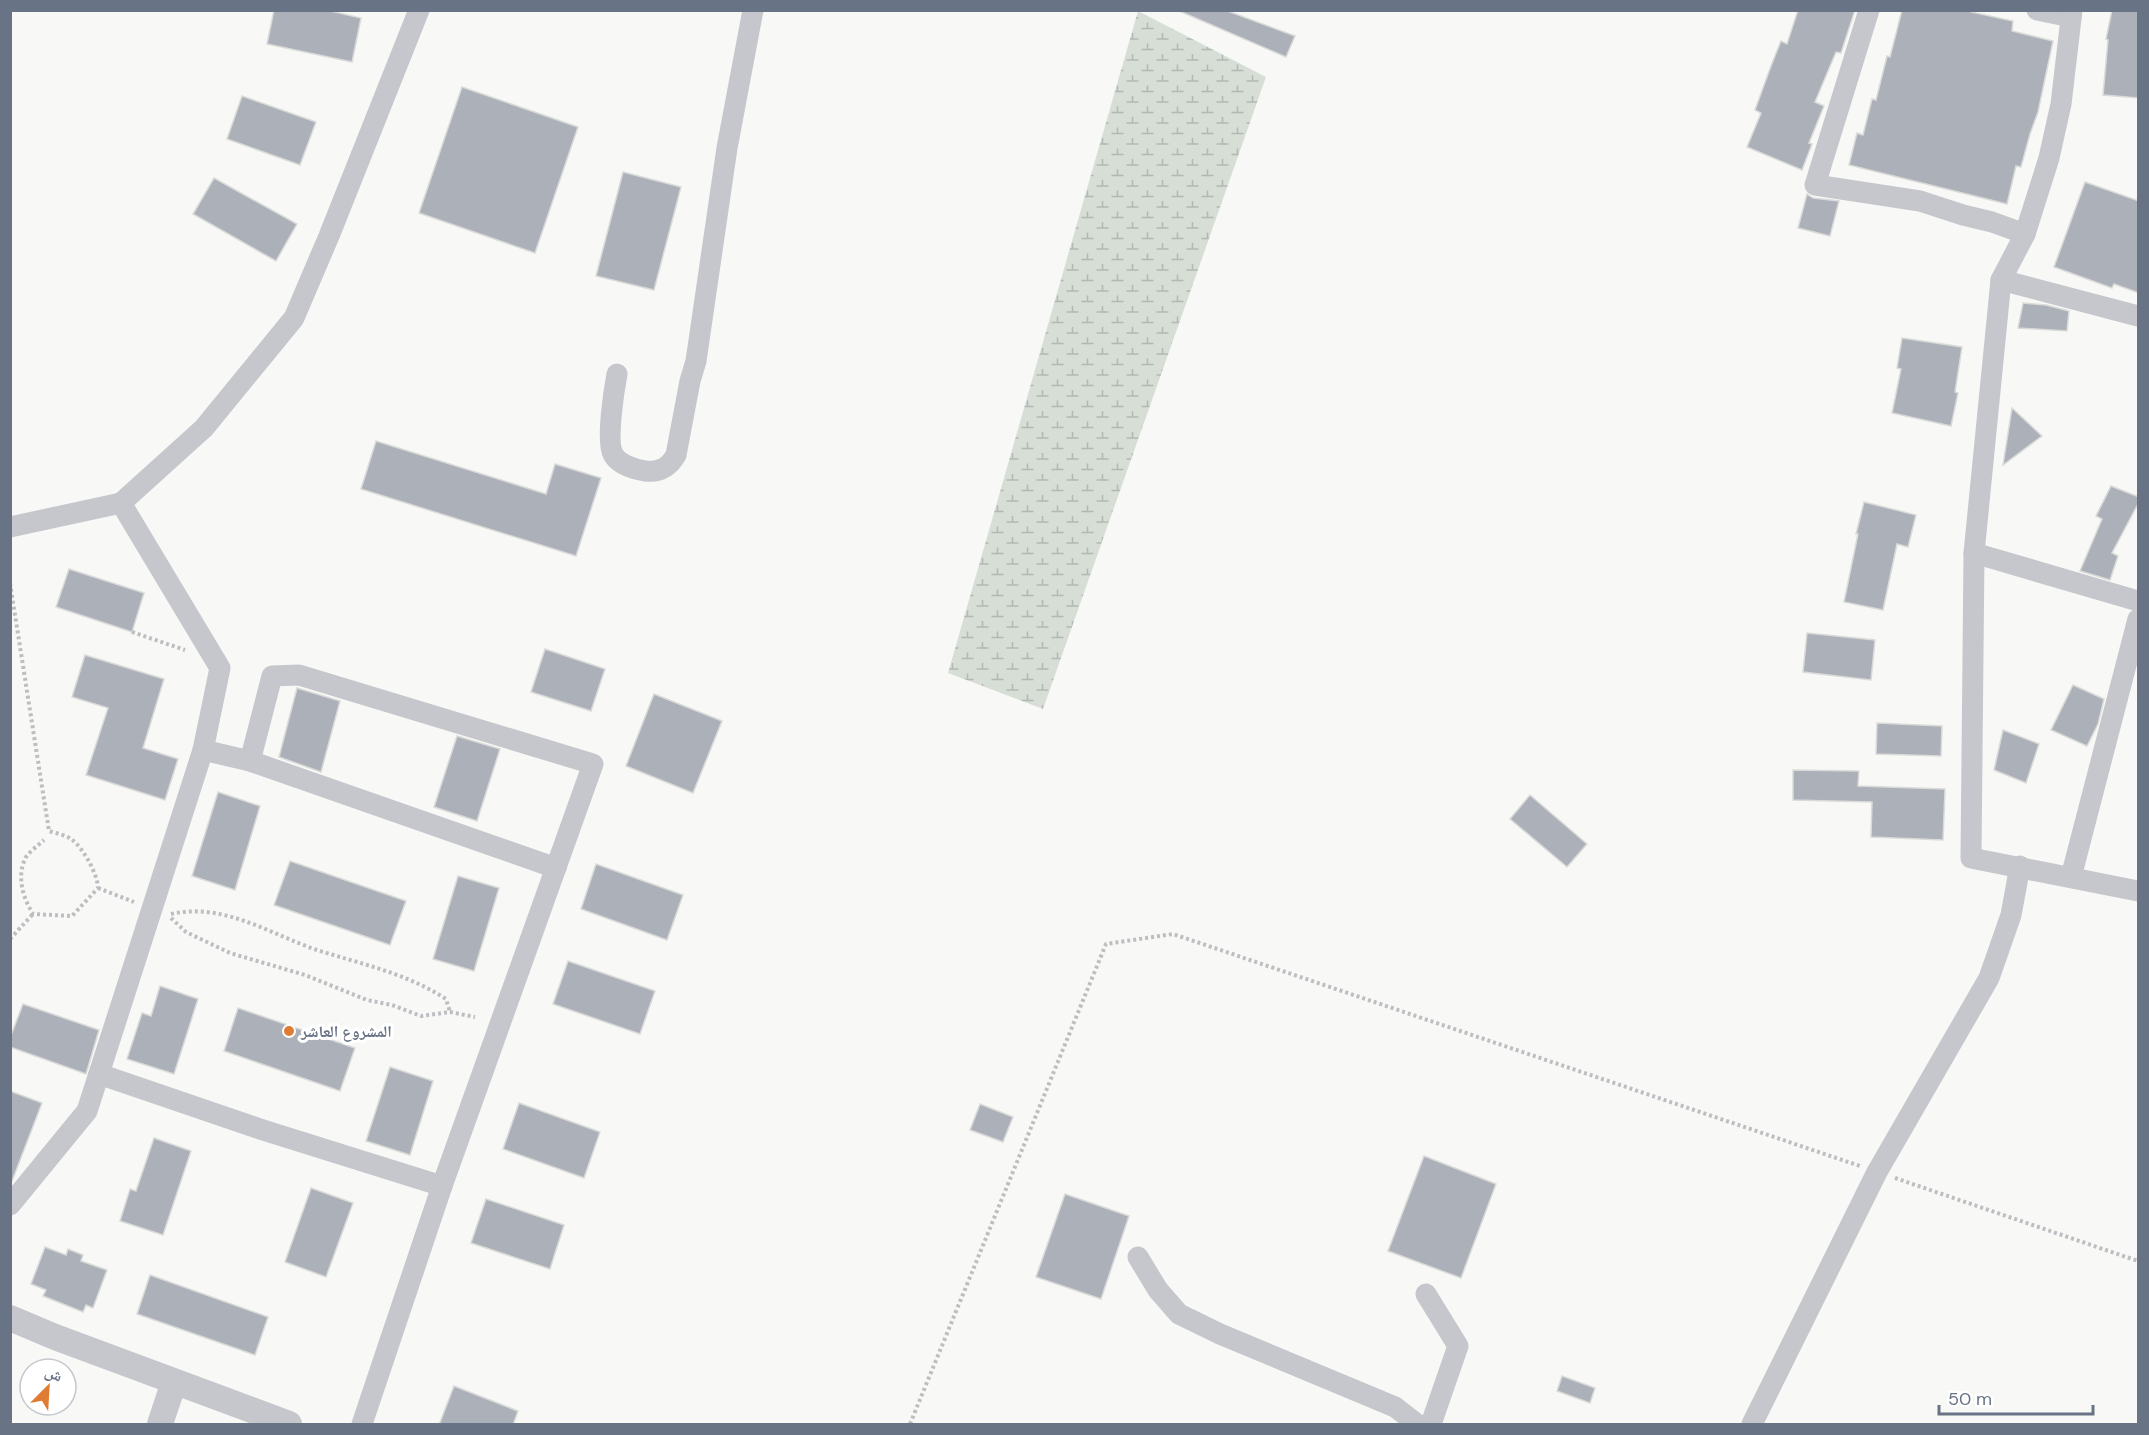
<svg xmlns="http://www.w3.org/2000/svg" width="2149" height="1435" font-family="'DM Sans','Noto Naskh Arabic',sans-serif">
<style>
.wetland{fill:url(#wetland-marsh)}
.building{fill:#abb0b9;stroke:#dadbd9;stroke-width:1.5}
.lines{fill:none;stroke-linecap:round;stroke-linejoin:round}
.path{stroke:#bdbec2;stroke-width:4;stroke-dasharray:3 3;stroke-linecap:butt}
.minor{stroke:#c5c7cc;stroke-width:21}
.tertiary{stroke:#c5c7cc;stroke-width:26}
.poi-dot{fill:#dd7c32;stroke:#fff;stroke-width:2}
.labels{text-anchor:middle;stroke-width:6;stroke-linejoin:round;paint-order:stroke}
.poi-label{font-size:16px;font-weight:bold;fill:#697386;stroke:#fff;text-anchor:start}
</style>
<defs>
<pattern id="wetland-marsh" width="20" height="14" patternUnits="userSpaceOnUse" patternTransform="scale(1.5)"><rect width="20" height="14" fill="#d7ded6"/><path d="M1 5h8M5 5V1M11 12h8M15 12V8" fill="none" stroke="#b2b8b3"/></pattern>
</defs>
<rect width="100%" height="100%" fill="#f8f9f6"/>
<path class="wetland" d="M 1138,11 L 1266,77 L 1043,709 L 948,673 Z"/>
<g class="building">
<path d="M 274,10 L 326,10 L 361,18 L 352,62 L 267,44 Z"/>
<path d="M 1177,10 L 1225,10 L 1295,36 L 1286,57 Z"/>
<path d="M 1798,10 L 1855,10 L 1841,53 L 1836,52 L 1815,102 L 1824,106 L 1809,143 L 1812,144 L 1802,170 L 1747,147 L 1761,113 L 1755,110 L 1771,66 L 1781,41 L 1787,44 Z"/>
<path d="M 1902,10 L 1971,10 L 1971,12 L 2013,21 L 2012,31 L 2053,41 L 2038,112 L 2030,134 L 2021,167 L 2016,166 L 2007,204 L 1849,165 L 1857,133 L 1863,135 L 1872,99 L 1876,100 L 1887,56 L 1890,57 Z"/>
<path d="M 2112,10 L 2139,10 L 2139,98 L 2103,95 L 2108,40 L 2106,39 Z"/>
<path d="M 462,87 L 578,127 L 535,253 L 419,213 Z"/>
<path d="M 242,96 L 316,122 L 300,165 L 227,139 Z"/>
<path d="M 623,172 L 681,187 L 654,290 L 596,276 Z"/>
<path d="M 214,178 L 297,224 L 276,261 L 193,214 Z"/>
<path d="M 2085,182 L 2139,201 L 2139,293 L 2114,284 L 2112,288 L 2054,267 Z"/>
<path d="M 1807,194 L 1813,198 L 1839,201 L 1830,236 L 1798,228 Z"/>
<path d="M 2023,303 L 2046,305 L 2069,311 L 2067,331 L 2018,328 Z"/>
<path d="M 1902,338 L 1962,347 L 1955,392 L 1958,393 L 1951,426 L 1892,413 L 1901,369 L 1897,368 Z"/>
<path d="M 2012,408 L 2042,436 L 2003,465 Z"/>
<path d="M 376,441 L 546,494 L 555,464 L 601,478 L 576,556 L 361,489 Z"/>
<path d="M 2111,486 L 2139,497 L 2139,502 L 2112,553 L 2118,556 L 2110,580 L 2080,571 L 2102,519 L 2096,516 Z"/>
<path d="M 1864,502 L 1916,515 L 1908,547 L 1897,544 L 1883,610 L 1844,602 L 1858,534 L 1856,534 Z"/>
<path d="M 69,569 L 144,593 L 132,632 L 56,607 Z"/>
<path d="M 1807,633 L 1875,640 L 1871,680 L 1803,672 Z"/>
<path d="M 545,649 L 605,669 L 591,711 L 531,692 Z"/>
<path d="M 85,655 L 164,679 L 143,748 L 178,759 L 165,800 L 86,775 L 108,708 L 72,697 Z"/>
<path d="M 2073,685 L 2104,699 L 2098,724 L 2087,746 L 2051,730 Z"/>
<path d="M 297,688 L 340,701 L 321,772 L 279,757 Z"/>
<path d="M 654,694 L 722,721 L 693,793 L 626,766 Z"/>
<path d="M 1877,723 L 1942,726 L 1941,756 L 1876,754 Z"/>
<path d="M 2003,730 L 2039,744 L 2026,783 L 1994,770 Z"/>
<path d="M 457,736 L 500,749 L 477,821 L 434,807 Z"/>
<path d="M 1793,770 L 1859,771 L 1858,786 L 1945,789 L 1943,840 L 1871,837 L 1872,802 L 1793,800 Z"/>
<path d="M 218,792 L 260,806 L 235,890 L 192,876 Z"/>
<path d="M 1530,795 L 1587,844 L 1567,867 L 1510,819 Z"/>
<path d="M 290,861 L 406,901 L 390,945 L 274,905 Z"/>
<path d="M 596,864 L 683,895 L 667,940 L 581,909 Z"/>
<path d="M 458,876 L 499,888 L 474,971 L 433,959 Z"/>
<path d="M 568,961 L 655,991 L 640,1034 L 553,1004 Z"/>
<path d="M 160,986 L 198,999 L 174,1074 L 127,1059 L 142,1013 L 151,1016 Z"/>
<path d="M 23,1004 L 99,1030 L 86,1074 L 10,1047 L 10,1038 Z"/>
<path d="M 238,1008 L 355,1048 L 340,1091 L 224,1051 Z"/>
<path d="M 390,1067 L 433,1081 L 410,1155 L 366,1141 Z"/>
<path d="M 10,1091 L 42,1103 L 12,1181 L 10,1181 Z"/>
<path d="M 519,1103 L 600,1132 L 584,1178 L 503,1149 Z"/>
<path d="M 980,1104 L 1013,1117 L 1003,1142 L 970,1130 Z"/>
<path d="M 154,1138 L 191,1151 L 163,1235 L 120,1221 L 130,1189 L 136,1191 Z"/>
<path d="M 1424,1156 L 1496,1184 L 1461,1278 L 1388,1251 Z"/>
<path d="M 311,1188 L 353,1203 L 326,1277 L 285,1262 Z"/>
<path d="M 1065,1194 L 1129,1216 L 1101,1299 L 1036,1277 Z"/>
<path d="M 486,1199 L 564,1225 L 550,1269 L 471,1243 Z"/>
<path d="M 45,1247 L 66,1255 L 68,1249 L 83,1255 L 81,1261 L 107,1270 L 93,1308 L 86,1305 L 83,1312 L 43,1296 L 46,1290 L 31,1284 Z"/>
<path d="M 150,1275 L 268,1317 L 255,1355 L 137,1314 Z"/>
<path d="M 1562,1376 L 1595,1388 L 1590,1403 L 1557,1391 Z"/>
<path d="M 454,1386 L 518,1411 L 513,1425 L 439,1425 Z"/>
</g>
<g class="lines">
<g class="path">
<path d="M 10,583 L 49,831 C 55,833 66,835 71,839 C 83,847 98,875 98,888 L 72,916 L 33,914 C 23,898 16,876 26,857 C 30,851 39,845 44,840"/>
<path d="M 132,632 L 185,650"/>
<path d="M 98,888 L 134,902"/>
<path d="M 171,914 C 223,902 270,934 317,950 C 361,964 406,973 446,999 L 450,1012"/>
<path d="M 171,918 L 186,932 L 230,953 L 305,975 L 367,1000 L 392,1005 L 421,1016 L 450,1012 L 475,1017"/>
<path d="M 10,939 L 33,914"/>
<path d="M 1895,1178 L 2138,1261"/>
<path d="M 910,1424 L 1106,944 L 1173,934 L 1860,1166"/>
</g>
<g class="minor">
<path d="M 1869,10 L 1815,185 L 1920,201 L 1963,215 L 1992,222 L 2025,234"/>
<path d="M 2037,10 L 2071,17"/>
<path d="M 2072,10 L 2061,104 L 2049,158 L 2025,234 L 2001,280 L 1974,553 L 1971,858 L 2138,891"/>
<path d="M 2001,280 L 2138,316"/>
<path d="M 617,374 C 614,390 606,441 613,454 C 618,464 634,469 645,471 C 660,473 669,467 676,455 L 690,381 L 696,361 L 727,148 L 753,10"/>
<path d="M 121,503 L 204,428 L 294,318 L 329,236 L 419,10"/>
<path d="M 10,527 L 121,503 L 220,668 L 203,750"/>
<path d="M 1974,553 L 2138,601"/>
<path d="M 250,761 L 556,868"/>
<path d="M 2071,877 L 2138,619"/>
<path d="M 99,1074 L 263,1130 L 442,1186"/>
<path d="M 10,1205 L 87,1111 L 203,750 L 250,761 L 272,676 L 299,675 L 593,764 L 442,1186 L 362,1424"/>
<path d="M 1138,1257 L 1158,1290 L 1179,1314 L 1220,1334 L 1395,1407 L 1417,1424"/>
<path d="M 1426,1294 L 1458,1346 L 1431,1424"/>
<path d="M 1752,1424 L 1877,1172 L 1989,978 L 2011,915 L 2020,866"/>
</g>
<g class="tertiary">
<path d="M 10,1318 L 55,1337 L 289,1424"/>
<path d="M 160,1424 L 174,1382"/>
</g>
</g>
<circle class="poi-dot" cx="289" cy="1031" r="6"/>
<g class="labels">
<g class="poi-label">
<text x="301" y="1037">المشروع العاشر</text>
</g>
</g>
<rect width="2149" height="1435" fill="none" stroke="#697386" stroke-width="24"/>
<g transform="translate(48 1387) rotate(24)"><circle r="28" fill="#ffffff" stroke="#c3c7cf" stroke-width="1.5"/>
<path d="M0-4.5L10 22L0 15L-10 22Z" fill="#dd7c32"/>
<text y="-9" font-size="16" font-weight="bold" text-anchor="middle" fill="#697386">ش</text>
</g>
<path d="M1939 1405v9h154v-9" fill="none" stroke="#697386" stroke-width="3"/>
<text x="1948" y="1405" font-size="18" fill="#697386" stroke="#ffffff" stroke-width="4.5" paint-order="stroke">50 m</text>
</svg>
